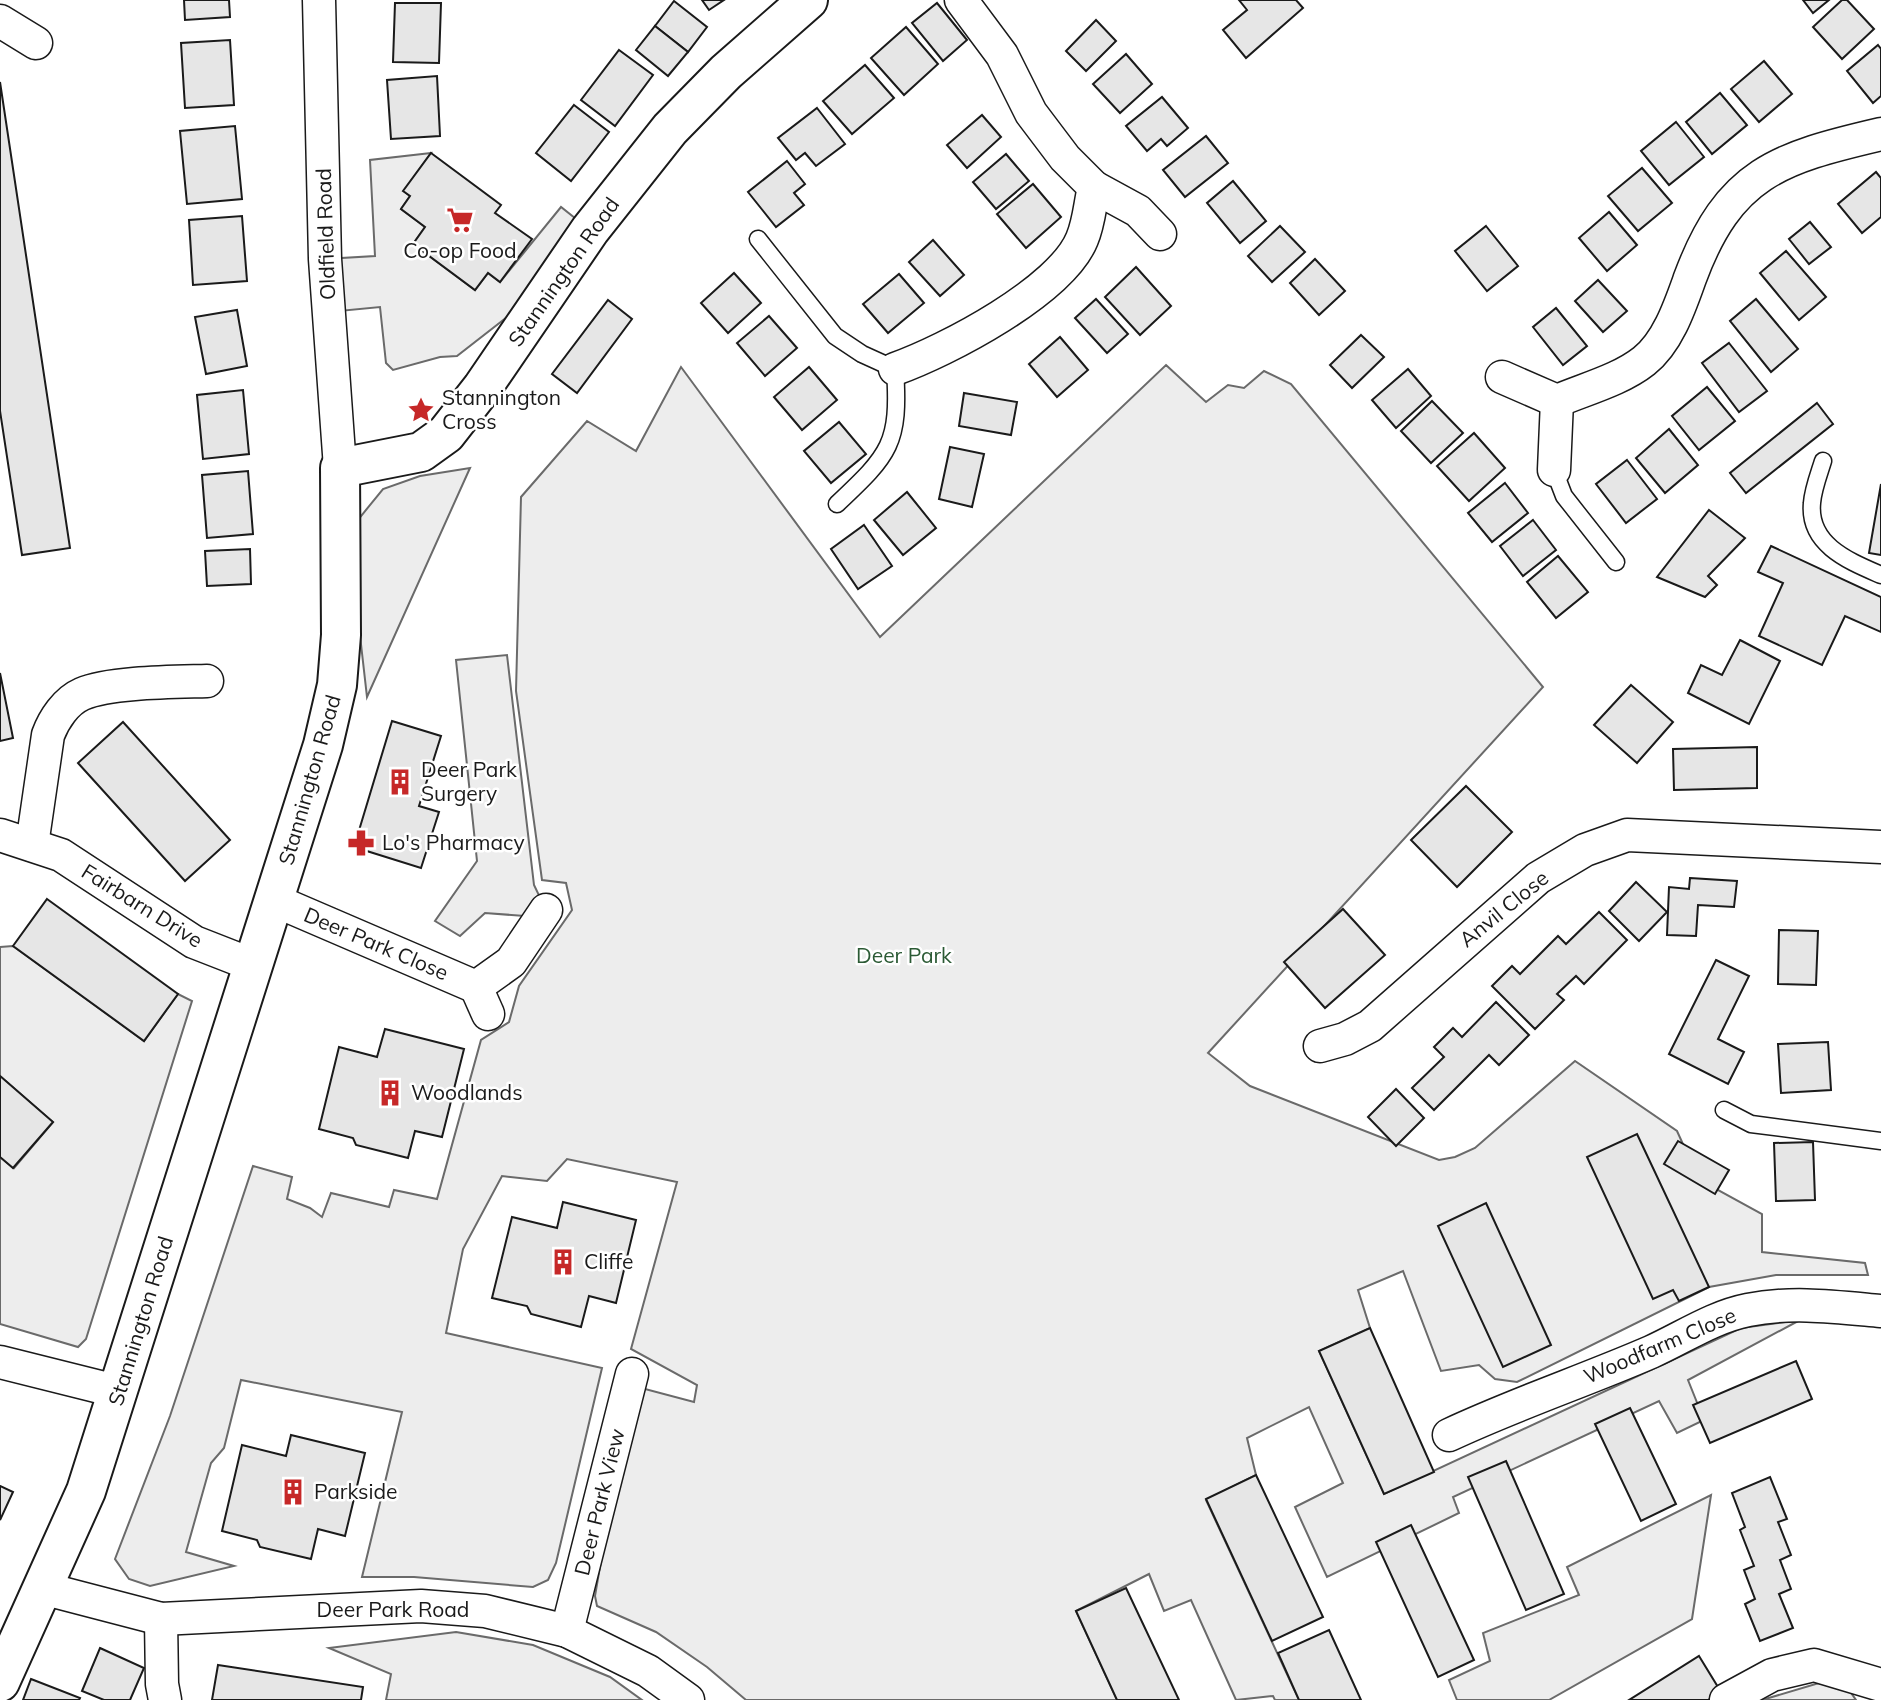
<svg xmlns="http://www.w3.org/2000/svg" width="1881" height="1700" font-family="Mulish,sans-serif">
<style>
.built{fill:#ededed;stroke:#6a6a6a;stroke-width:2}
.building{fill:#e6e6e6;stroke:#1a1a1a;stroke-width:2}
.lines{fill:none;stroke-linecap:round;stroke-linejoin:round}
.lane-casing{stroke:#1a1a1a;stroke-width:19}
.street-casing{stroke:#1a1a1a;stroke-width:35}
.secondary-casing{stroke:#1a1a1a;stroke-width:42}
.lane{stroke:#fff;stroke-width:16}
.street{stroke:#fff;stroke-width:32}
.secondary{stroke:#fff;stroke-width:38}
.labels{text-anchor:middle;stroke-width:5;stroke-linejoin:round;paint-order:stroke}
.street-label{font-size:21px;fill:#1a1a1a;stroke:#fff}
.poi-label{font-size:21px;fill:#1a1a1a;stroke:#fff;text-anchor:start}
.park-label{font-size:21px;fill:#2b5a34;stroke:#fff}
</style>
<rect width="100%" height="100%" fill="#fff"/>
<g class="built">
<path d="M 431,153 L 404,191 L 410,196 L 401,209 L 425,227 L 413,244 L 475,290 L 488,273 L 500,282 L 561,207 L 590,230 L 516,310 L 457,356 L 440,357 L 393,370 L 386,363 L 380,307 L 329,312 L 325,259 L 375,256 L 370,160 Z"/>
<path d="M 1166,365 L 1206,402 L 1228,385 L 1244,388 L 1264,371 L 1291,384 L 1543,687 L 1208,1053 L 1250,1086 L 1439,1160 L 1455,1157 L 1475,1148 L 1575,1061 L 1677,1131 L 1687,1153 L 1685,1172 L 1762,1214 L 1762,1252 L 1865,1263 L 1868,1275 L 1776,1275 L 1709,1287 L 1517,1382 L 1495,1379 L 1479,1365 L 1441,1371 L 1403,1271 L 1358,1290 L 1370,1328 L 1319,1351 L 1384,1494 L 1741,1328 L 1800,1320 L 1688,1380 L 1704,1420 L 1677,1433 L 1659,1401 L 1453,1497 L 1459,1513 L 1327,1577 L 1295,1507 L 1343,1483 L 1309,1407 L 1247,1438 L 1256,1475 L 1206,1500 L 1299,1700 L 1275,1700 L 1273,1696 L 1236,1700 L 1191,1600 L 1164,1611 L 1149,1574 L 1076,1611 L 1117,1700 L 746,1700 L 707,1667 L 656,1632 L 597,1606 L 595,1596 L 602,1555 L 615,1381 L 694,1402 L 697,1385 L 631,1349 L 677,1182 L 567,1159 L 547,1181 L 502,1176 L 463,1249 L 446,1333 L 602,1368 L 556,1563 L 548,1580 L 533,1587 L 414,1577 L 362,1577 L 402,1412 L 241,1380 L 224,1448 L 211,1463 L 186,1552 L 234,1566 L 150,1586 L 129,1579 L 115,1559 L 170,1416 L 253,1166 L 292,1177 L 287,1199 L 310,1208 L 322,1217 L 331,1193 L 389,1207 L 394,1190 L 437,1199 L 481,1040 L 509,1022 L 519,986 L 572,910 L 566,883 L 542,880 L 516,691 L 521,497 L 587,421 L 636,451 L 681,367 L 880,637 Z"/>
<path d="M 470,468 L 367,697 L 357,609 L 357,521 L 383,489 L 420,476 Z"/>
<path d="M 507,655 L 534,885 L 546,910 L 525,916 L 485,913 L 460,936 L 435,921 L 477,861 L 456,660 Z"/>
<path d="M 13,946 L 144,1041 L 178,994 L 192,1001 L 86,1339 L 78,1347 L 0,1324 L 0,1157 L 14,1168 L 53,1122 L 0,1076 L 0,947 Z"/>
<path d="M 1711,1495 L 1692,1619 L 1549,1700 L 1457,1700 L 1449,1680 L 1490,1661 L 1483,1633 L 1579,1595 L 1567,1567 Z"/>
<path d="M 456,1632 L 533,1645 L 610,1677 L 642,1700 L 386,1700 L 391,1674 L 329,1648 Z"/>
<path d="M 1819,1683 L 1847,1687 L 1856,1700 L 1762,1700 Z"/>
</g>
<g class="building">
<path d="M 184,0 L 229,0 L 230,17 L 185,20 Z"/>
<path d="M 702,0 L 724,0 L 709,10 Z"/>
<path d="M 1239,0 L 1296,0 L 1303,8 L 1246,58 L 1223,30 L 1247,10 Z"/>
<path d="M 1803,0 L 1829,0 L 1813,13 Z"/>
<path d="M 1842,0 L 1847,0 L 1874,29 L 1842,59 L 1813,27 Z"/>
<path d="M 674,1 L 707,27 L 688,52 L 655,26 Z"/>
<path d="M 395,3 L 441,3 L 439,63 L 393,62 Z"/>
<path d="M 937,3 L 967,40 L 943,61 L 912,23 Z"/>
<path d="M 1096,20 L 1116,41 L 1086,71 L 1066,51 Z"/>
<path d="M 655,26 L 688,52 L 668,76 L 636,50 Z"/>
<path d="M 906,27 L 938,64 L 904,95 L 871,58 Z"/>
<path d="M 230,40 L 234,105 L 185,108 L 181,43 Z"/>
<path d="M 1878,45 L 1881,49 L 1881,96 L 1873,103 L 1847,71 Z"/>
<path d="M 619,50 L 653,75 L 615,126 L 581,100 Z"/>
<path d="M 1126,54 L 1152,84 L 1120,113 L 1093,84 Z"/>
<path d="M 1764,61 L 1792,94 L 1759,122 L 1731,89 Z"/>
<path d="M 865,65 L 894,98 L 852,134 L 823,101 Z"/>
<path d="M 437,76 L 440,136 L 391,139 L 387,80 Z"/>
<path d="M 0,82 L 70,548 L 22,555 L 0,411 Z"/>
<path d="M 1720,93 L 1747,125 L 1712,154 L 1686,122 Z"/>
<path d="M 1162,97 L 1188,128 L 1167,146 L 1161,139 L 1147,151 L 1126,126 Z"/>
<path d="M 574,105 L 609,132 L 571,181 L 536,153 Z"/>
<path d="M 817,108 L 845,144 L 816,166 L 805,153 L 796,160 L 778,138 Z"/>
<path d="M 982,115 L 1001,137 L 967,168 L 947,145 Z"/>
<path d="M 1676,122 L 1704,157 L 1669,185 L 1641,151 Z"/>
<path d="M 235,126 L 242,199 L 187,204 L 180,131 Z"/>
<path d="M 1206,136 L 1228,163 L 1185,197 L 1163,170 Z"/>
<path d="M 431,153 L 501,205 L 495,213 L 532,239 L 500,282 L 488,273 L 475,290 L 413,244 L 425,227 L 401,209 L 410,196 L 403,191 Z"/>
<path d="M 1006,154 L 1029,181 L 996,209 L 973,182 Z"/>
<path d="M 787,161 L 805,184 L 794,193 L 804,205 L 776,227 L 748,192 Z"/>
<path d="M 1642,168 L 1672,203 L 1638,231 L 1608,196 Z"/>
<path d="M 1876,172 L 1881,178 L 1881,217 L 1862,233 L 1838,204 Z"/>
<path d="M 1233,181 L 1266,221 L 1240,243 L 1207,203 Z"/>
<path d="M 1033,184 L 1061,217 L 1026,248 L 997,214 Z"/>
<path d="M 1609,212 L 1637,245 L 1607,271 L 1579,238 Z"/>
<path d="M 242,216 L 247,281 L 193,285 L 189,220 Z"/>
<path d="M 1810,222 L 1831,247 L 1809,264 L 1789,239 Z"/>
<path d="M 1280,226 L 1305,252 L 1272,282 L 1248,256 Z"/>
<path d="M 1486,226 L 1518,266 L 1487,291 L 1455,251 Z"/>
<path d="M 933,240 L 964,275 L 940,296 L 909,262 Z"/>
<path d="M 1786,251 L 1826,297 L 1799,320 L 1760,273 Z"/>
<path d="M 1315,259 L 1345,291 L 1319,315 L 1290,283 Z"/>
<path d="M 1136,267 L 1171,306 L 1140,335 L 1105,297 Z"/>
<path d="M 734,273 L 761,303 L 728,333 L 701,303 Z"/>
<path d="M 899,274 L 924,303 L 888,333 L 863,304 Z"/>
<path d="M 1598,280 L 1627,311 L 1603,332 L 1575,301 Z"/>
<path d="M 1096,299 L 1128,334 L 1107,353 L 1075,318 Z"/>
<path d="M 1756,299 L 1798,349 L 1771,372 L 1730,321 Z"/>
<path d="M 608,300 L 632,319 L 577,393 L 552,374 Z"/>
<path d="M 1556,308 L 1587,346 L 1563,365 L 1533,327 Z"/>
<path d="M 237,310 L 247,366 L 206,374 L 195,317 Z"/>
<path d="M 769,316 L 797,348 L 765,376 L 737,343 Z"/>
<path d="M 1361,335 L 1384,357 L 1352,388 L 1330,365 Z"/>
<path d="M 1060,337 L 1088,370 L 1057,397 L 1029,364 Z"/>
<path d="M 1729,343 L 1767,391 L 1739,412 L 1702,363 Z"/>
<path d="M 809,367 L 837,400 L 802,430 L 774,397 Z"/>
<path d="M 1408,369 L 1431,396 L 1396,428 L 1372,400 Z"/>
<path d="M 1707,387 L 1735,421 L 1699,450 L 1672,416 Z"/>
<path d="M 243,390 L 249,454 L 203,459 L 197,395 Z"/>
<path d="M 964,393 L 1017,402 L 1011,435 L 959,426 Z"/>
<path d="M 1432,401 L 1463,433 L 1431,463 L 1401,431 Z"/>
<path d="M 1817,403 L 1833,424 L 1746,493 L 1730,473 Z"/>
<path d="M 839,422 L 866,454 L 831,483 L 804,451 Z"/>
<path d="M 1669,429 L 1698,465 L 1665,493 L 1636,458 Z"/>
<path d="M 1474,433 L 1505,468 L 1469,501 L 1437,466 Z"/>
<path d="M 950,447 L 984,454 L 972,507 L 939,499 Z"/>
<path d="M 1627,460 L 1657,499 L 1626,523 L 1596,484 Z"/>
<path d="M 248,471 L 253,534 L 207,538 L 202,475 Z"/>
<path d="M 1505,483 L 1528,513 L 1492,542 L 1468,513 Z"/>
<path d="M 1881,484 L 1881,555 L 1869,553 Z"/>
<path d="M 907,492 L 936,528 L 903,555 L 874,520 Z"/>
<path d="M 1709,510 L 1745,538 L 1708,576 L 1717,585 L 1705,597 L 1657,577 Z"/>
<path d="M 1533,520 L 1556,550 L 1523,576 L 1500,546 Z"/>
<path d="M 864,525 L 892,566 L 858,589 L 831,549 Z"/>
<path d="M 1771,546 L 1881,597 L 1881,632 L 1845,616 L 1822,665 L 1759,636 L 1783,583 L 1758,572 Z"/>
<path d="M 250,549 L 251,584 L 207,586 L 205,551 Z"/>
<path d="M 1558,556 L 1588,592 L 1556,618 L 1527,582 Z"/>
<path d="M 1740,640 L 1780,661 L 1749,724 L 1688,693 L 1701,665 L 1722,675 Z"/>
<path d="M 0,673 L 13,738 L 0,741 Z"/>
<path d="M 1631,685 L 1673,722 L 1637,763 L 1594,725 Z"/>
<path d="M 392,721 L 441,736 L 419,806 L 439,812 L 421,868 L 354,847 Z"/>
<path d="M 123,722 L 230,840 L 185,881 L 78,763 Z"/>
<path d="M 1757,747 L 1757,788 L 1674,790 L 1673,749 Z"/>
<path d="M 1466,786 L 1512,832 L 1457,887 L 1411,840 Z"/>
<path d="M 1690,878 L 1737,881 L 1734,907 L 1698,905 L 1696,936 L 1667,935 L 1669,887 L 1689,889 Z"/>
<path d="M 1636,882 L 1667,912 L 1639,941 L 1609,911 Z"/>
<path d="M 47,899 L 178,994 L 144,1041 L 13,946 Z"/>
<path d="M 1343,909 L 1385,955 L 1325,1008 L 1284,962 Z"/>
<path d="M 1599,912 L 1627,940 L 1584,984 L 1576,976 L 1557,994 L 1564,1000 L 1535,1029 L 1492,986 L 1512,966 L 1520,974 L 1558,936 L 1566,944 Z"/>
<path d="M 1779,930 L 1818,931 L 1816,985 L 1778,984 Z"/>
<path d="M 1716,960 L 1749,976 L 1718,1039 L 1744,1052 L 1728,1084 L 1669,1054 Z"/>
<path d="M 1496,1002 L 1529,1035 L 1499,1065 L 1489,1055 L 1434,1110 L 1412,1088 L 1444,1057 L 1434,1047 L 1453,1028 L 1462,1037 Z"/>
<path d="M 385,1029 L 464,1049 L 442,1137 L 415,1131 L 408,1158 L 356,1145 L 353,1138 L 319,1129 L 339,1047 L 377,1057 Z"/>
<path d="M 1828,1042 L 1831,1090 L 1781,1093 L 1778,1044 Z"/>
<path d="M 0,1076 L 53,1122 L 13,1168 L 0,1157 Z"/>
<path d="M 1396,1089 L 1424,1118 L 1396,1146 L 1368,1117 Z"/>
<path d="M 1637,1134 L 1709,1287 L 1679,1301 L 1673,1290 L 1653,1299 L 1587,1157 Z"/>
<path d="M 1678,1141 L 1729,1170 L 1715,1194 L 1664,1164 Z"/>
<path d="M 1813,1142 L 1815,1200 L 1776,1201 L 1774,1143 Z"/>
<path d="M 563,1202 L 636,1220 L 616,1303 L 589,1296 L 581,1327 L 531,1314 L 527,1306 L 492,1298 L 512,1217 L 557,1228 Z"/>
<path d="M 1486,1203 L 1551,1345 L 1503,1367 L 1438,1226 Z"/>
<path d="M 1370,1328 L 1434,1472 L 1384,1494 L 1319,1351 Z"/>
<path d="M 1796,1361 L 1812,1399 L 1710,1443 L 1693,1405 Z"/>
<path d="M 1630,1408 L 1676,1504 L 1641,1521 L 1595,1424 Z"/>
<path d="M 291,1435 L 365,1453 L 345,1536 L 318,1529 L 311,1559 L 260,1547 L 257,1540 L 222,1531 L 242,1445 L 286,1456 Z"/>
<path d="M 1506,1461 L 1564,1594 L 1526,1610 L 1468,1477 Z"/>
<path d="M 1256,1475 L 1323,1617 L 1272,1641 L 1206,1499 Z"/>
<path d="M 1770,1477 L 1787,1519 L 1778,1522 L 1791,1555 L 1780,1560 L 1791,1589 L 1779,1594 L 1793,1628 L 1760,1641 L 1745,1604 L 1755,1599 L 1744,1570 L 1754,1566 L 1740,1530 L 1745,1527 L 1732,1493 Z"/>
<path d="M 0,1486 L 13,1492 L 0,1520 Z"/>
<path d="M 1411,1525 L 1474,1660 L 1438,1677 L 1376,1542 Z"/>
<path d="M 1126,1588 L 1179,1700 L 1117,1700 L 1076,1611 Z"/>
<path d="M 1329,1630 L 1361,1700 L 1299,1700 L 1278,1653 Z"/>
<path d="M 100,1648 L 144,1668 L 130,1700 L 104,1700 L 82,1691 Z"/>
<path d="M 1699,1656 L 1721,1692 L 1708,1700 L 1629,1700 Z"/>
<path d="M 218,1665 L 363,1687 L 361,1700 L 212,1700 Z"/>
<path d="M 31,1679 L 80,1698 L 79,1700 L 23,1700 Z"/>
</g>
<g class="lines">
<g class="lane-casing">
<g id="lane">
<path d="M 758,239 L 835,336 L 862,354 L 895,369 C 900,444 890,454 837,504"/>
<path d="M 1823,461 C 1819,474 1813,489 1812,503 C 1808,545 1849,561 1881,575"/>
<path d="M 1554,470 L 1564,496 L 1616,562"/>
<path d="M 1724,1110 L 1751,1124 L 1881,1141"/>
</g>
</g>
<g class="street-casing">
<g id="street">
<path d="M 319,0 L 325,259 L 340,468"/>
<path d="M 0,21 L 36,43"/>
<path d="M 1094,187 L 1138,211 L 1160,234"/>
<path d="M 895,369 C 946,351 1061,291 1082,239 C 1089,223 1090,204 1094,187 L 1065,158 L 1031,113 L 1002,55 L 961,0"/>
<path d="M 1502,377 L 1557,401 C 1585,389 1620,380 1644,361 C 1668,342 1680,306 1690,278 C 1729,173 1778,158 1881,134"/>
<path d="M 1554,470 L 1557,401"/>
<path d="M 0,835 L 61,855 L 194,942 L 253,965"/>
<path d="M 32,845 L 48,735 C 54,719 66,701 82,694 C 110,682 175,682 207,681"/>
<path d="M 276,901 L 476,987 L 511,962 L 546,910"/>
<path d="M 476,987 L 488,1014"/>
<path d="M 1320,1046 L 1345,1039 L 1370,1026 L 1538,878 L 1585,850 L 1627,835 L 1881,847"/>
<path d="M 0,1362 L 120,1392"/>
<path d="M 1449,1435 C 1515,1404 1584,1381 1651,1352 C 1684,1337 1713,1317 1748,1310 C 1792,1301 1837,1307 1881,1311"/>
<path d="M 42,1588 L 161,1619 L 421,1606 L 485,1611 L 567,1631 L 648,1671 L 688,1700"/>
<path d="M 161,1619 L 162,1684 L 165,1700"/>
<path d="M 567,1631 L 632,1374"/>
<path d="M 1726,1700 L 1772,1675 L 1814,1665 L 1881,1685"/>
</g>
</g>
<g class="secondary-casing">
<path id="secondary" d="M 0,1682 L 86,1491 L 323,745 L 337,685 L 341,635 L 340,468 L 421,452 L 446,434 L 482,388 L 590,230 L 670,129 L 726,72 L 808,0"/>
</g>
<use href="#lane" class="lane"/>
<use href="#street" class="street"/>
<use href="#secondary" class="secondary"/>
</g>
<defs>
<g id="supermarket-bare" transform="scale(2.1)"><path d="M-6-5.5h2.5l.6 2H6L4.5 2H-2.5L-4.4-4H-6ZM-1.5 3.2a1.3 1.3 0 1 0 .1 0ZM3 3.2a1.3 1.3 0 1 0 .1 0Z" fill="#c62828" stroke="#fff" stroke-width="2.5" paint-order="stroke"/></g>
<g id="sight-bare" transform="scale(2.1)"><path d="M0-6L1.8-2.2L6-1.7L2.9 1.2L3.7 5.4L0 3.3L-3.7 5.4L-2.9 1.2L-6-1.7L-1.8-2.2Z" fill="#c62828" stroke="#fff" stroke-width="2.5" paint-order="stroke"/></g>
<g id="building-bare" transform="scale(2.1)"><path d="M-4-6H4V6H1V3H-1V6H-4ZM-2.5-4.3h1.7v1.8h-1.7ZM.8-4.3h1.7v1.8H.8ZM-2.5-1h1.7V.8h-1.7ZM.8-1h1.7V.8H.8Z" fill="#c62828" stroke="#fff" stroke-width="2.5" paint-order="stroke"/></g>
<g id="pharmacy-bare" transform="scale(2.1)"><path d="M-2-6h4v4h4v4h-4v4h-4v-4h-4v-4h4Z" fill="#c62828" stroke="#fff" stroke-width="2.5" paint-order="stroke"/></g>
</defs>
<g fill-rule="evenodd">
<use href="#supermarket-bare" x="460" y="220"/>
<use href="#sight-bare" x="421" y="410"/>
<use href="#building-bare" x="400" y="782"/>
<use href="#pharmacy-bare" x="361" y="843"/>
<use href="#building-bare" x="390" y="1093"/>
<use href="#building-bare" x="563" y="1262"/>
<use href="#building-bare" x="293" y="1492"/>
</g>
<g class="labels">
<g class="street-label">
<text transform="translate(326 234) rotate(-92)" y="7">Oldfield Road</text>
<text transform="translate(564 272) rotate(-55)" y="7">Stannington Road</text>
<text transform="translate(310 780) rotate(-74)" y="7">Stannington Road</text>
<text transform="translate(142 906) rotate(32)" y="7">Fairbarn Drive</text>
<text transform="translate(1504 909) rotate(-39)" y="7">Anvil Close</text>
<text transform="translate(376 944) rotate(23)" y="7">Deer Park Close</text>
<text transform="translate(141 1321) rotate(-73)" y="7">Stannington Road</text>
<text transform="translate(1660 1346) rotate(-23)" y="7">Woodfarm Close</text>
<text transform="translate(600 1502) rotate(-76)" y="7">Deer Park View</text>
<text x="393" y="1617">Deer Park Road</text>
</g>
<g class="poi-label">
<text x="460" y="258" text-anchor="middle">Co-op Food</text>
<text x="442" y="405">Stannington<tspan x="442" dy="24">Cross</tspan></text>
<text x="421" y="777">Deer Park<tspan x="421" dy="24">Surgery</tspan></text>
<text x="382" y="850">Lo's Pharmacy</text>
<text x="411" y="1100">Woodlands</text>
<text x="584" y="1269">Cliffe</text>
<text x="314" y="1499">Parkside</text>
</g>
<g class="park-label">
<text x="904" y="963">Deer Park</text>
</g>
</g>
</svg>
